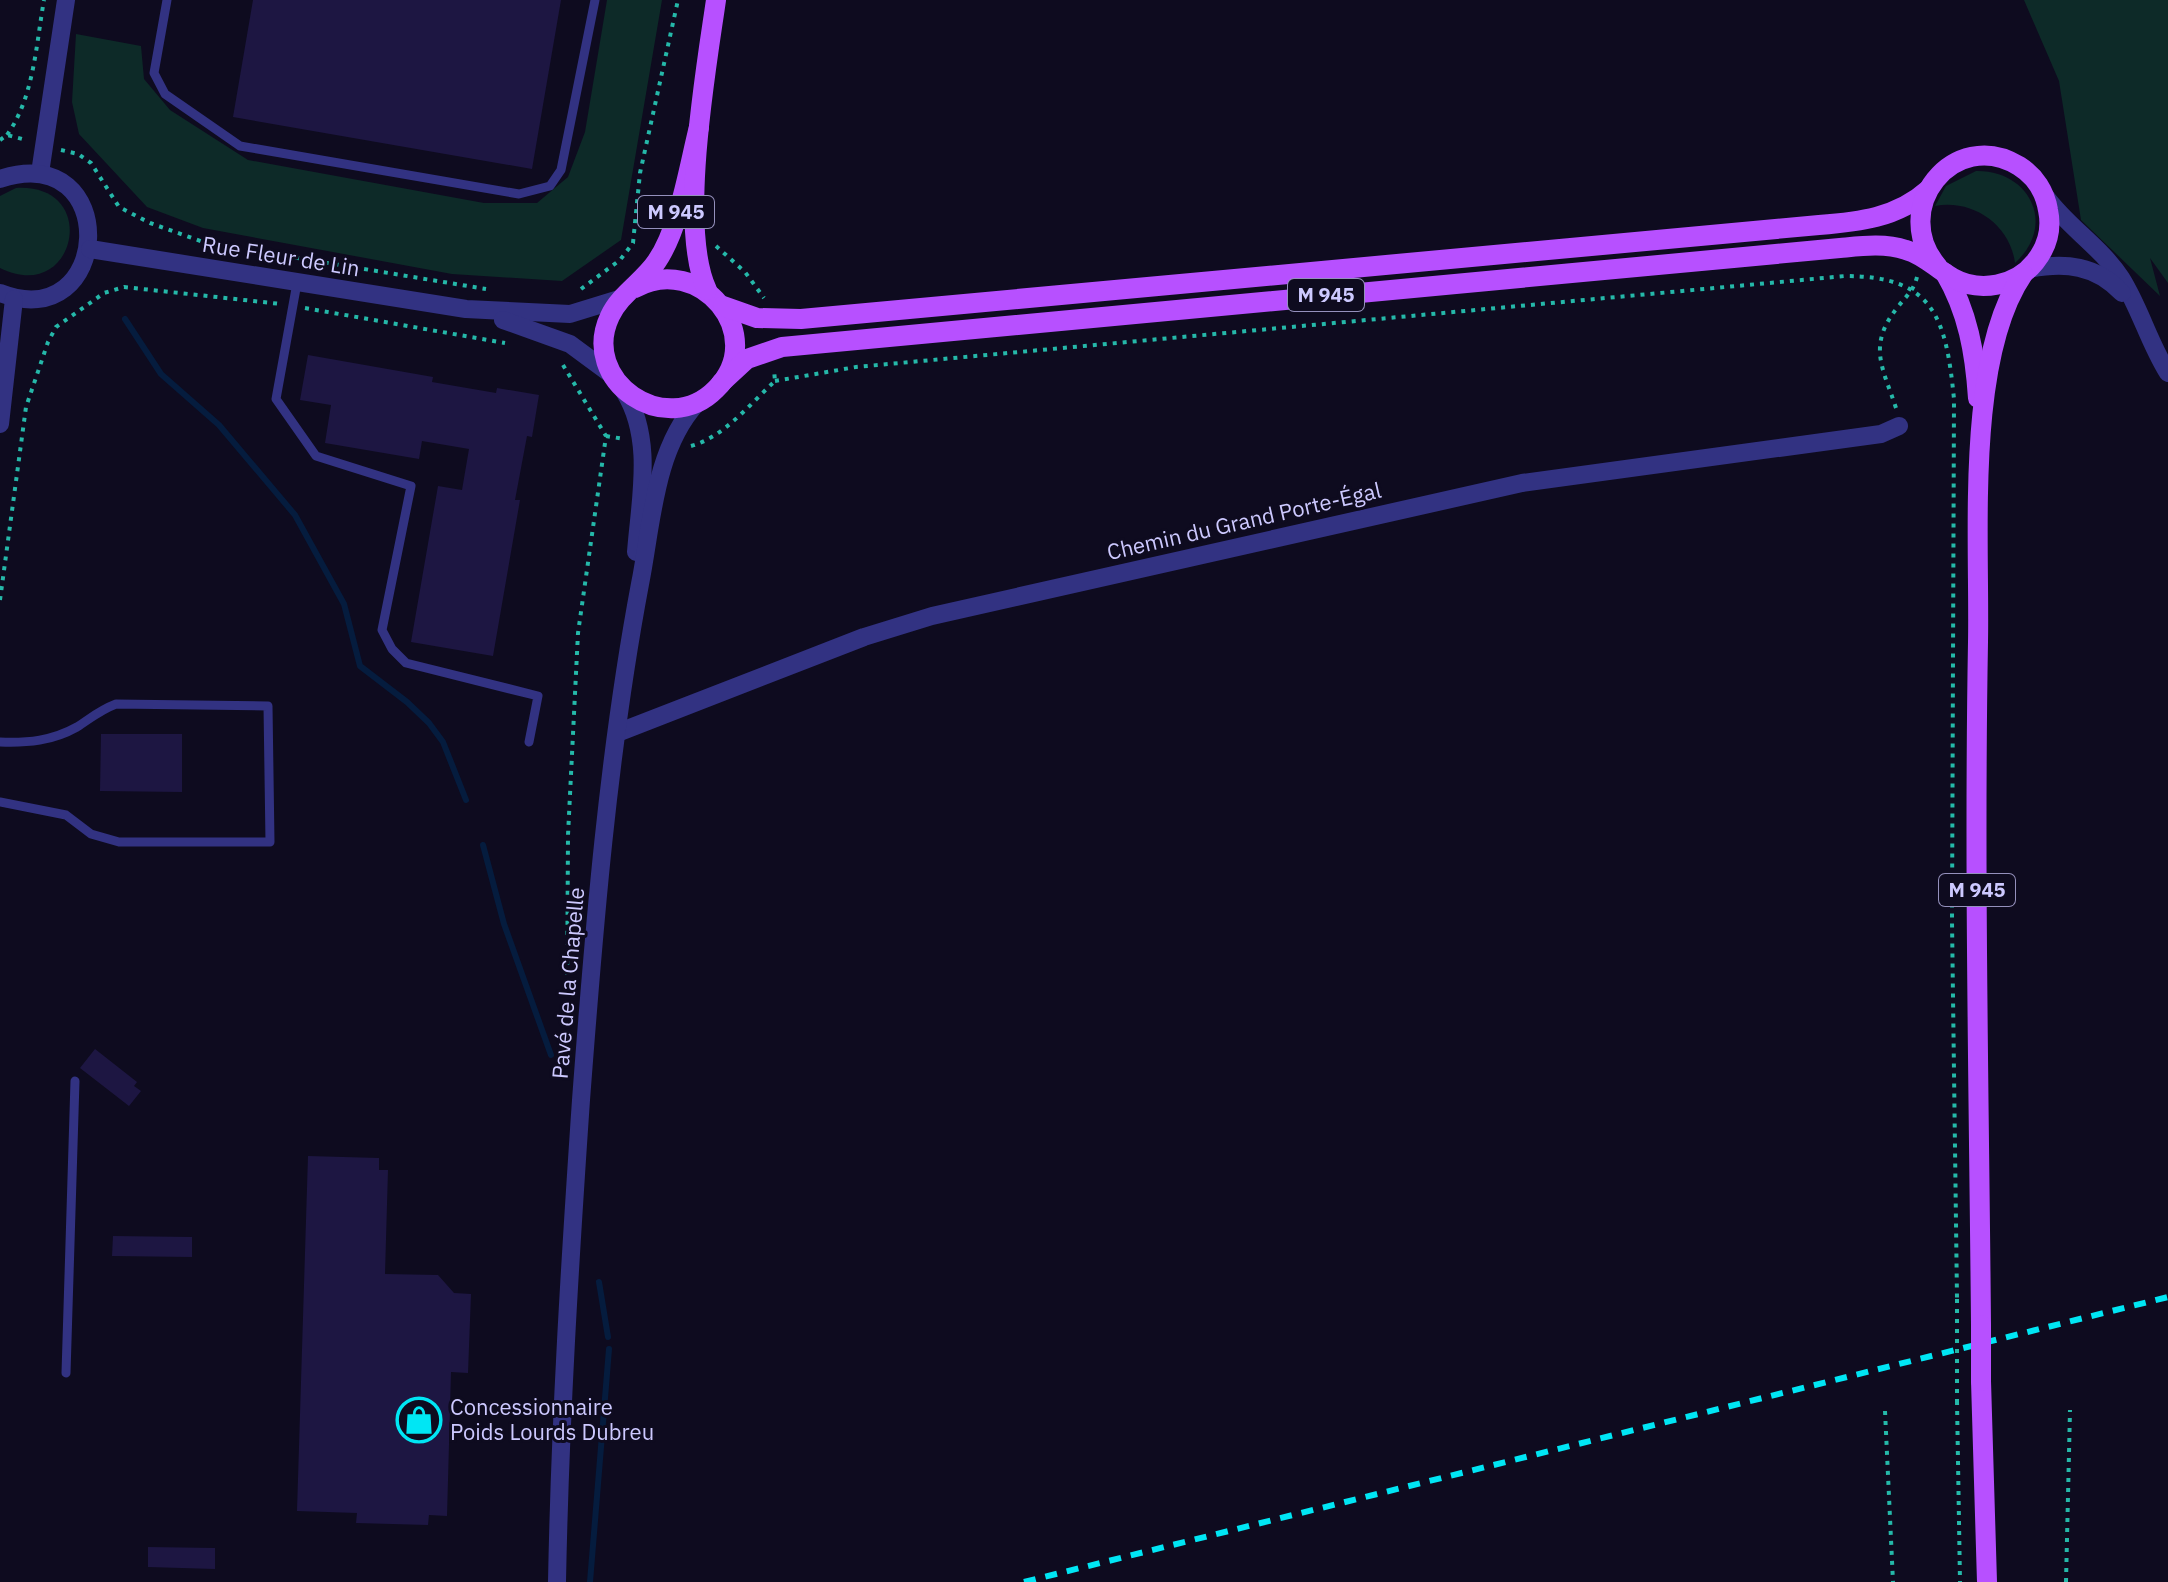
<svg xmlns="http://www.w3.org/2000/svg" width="2168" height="1582" font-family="'IBM Plex Sans',sans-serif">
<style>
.green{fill:#0d2a28}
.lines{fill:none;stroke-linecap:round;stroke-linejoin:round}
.stream{stroke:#051c3e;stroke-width:6}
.building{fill:#1d1642}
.path{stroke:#25b8a9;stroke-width:4;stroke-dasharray:4 6;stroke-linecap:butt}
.service{stroke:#323282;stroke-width:9}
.minor{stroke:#323282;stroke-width:18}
.primary{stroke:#b750ff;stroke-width:20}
.rail{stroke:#00e6f4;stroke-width:6;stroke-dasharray:12 10;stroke-linecap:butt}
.path-bridge{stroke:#25b8a9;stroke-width:4;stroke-dasharray:4 6;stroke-linecap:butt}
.primary-bridge{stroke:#b750ff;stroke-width:20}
.labels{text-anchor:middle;stroke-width:6;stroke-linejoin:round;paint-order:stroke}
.shield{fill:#0e0b1f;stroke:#9490bc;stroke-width:2}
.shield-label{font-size:20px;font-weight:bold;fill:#cdc9ff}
.street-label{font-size:22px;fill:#cdc9ff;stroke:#0e0b1f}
.poi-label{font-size:22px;fill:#cdc9ff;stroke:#0e0b1f;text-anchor:start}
</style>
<rect width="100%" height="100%" fill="#0e0b1f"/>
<g class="green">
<path d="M 607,0 L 662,0 L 621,240 L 562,281 L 452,274 L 203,228 L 147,207 L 79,134 L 72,102 L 76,34 L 141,46 L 144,79 L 170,110 L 248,160 L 484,203 L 537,203 L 568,177 L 585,132 Z"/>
<path d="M 2024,0 L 2168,0 L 2168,283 L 2150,258 L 2160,296 L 2081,220 L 2059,81 Z"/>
<path d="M 1976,171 C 2030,170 2057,225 2015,263 C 2010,224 1972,199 1935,206 L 1946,186 Z"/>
<path d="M 16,188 C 102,183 76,306 0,268 L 0,196 Z"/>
</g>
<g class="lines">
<g class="stream">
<path d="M 125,319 L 161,374 L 219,425 L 295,515 L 344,604 L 360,666 L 407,702 L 429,723 L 443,742 L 466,800"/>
<path d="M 483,845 L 504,924 L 551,1055"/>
<path d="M 599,1282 L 608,1337"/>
<path d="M 590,1582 L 609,1349"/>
</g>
</g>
<g class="building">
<path d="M 253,0 L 561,0 L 532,169 L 233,117 Z"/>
<path d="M 308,355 L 433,377 L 432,382 L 496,393 L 497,388 L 539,395 L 532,437 L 527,436 L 515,500 L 520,500 L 493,656 L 411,642 L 438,486 L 462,490 L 469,449 L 422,441 L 419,459 L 325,443 L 331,405 L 300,400 Z"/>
<path d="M 101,734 L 182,734 L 182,792 L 100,791 Z"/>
<path d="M 95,1049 L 137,1082 L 134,1086 L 141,1091 L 129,1106 L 80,1068 Z"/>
<path d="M 308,1156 L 379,1158 L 379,1170 L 388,1170 L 385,1274 L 438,1275 L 454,1293 L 471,1294 L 468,1373 L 451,1372 L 447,1516 L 429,1515 L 428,1525 L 356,1523 L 357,1513 L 297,1511 Z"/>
<path d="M 113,1236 L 192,1237 L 192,1257 L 112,1256 Z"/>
<path d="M 148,1547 L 215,1548 L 215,1569 L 148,1567 Z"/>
</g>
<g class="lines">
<g class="path">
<path d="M 7,135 C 34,97 36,45 44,0"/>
<path d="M 0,140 L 7,135 L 26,140"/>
<path d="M 61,150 L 78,154 L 91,163 L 119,207 L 150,223 L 206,243 L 486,289"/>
<path d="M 716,246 L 745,272 L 764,298"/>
<path d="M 581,289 L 620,260 L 633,243 L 640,173 L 678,0"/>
<path d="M 305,308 L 505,343"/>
<path d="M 563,365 L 606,436 L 578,633 L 568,835 L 567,1005"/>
<path d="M 775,381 L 856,367 L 1845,276 C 1935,276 1946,319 1954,399 L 1952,921 L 1957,1299"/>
<path d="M 1896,408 C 1883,368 1867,346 1897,308 C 1906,296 1913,292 1917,277"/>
<path d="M 606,436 L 624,439"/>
<path d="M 691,446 C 724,437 750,404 775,381 L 774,370"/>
<path d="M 0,600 L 26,407 L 48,342 L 56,327 L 104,293 L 124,287 L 281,304"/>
<path d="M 1957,1401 L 1960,1582"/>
<path d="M 1885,1411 L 1893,1582"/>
<path d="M 2066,1582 L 2070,1410"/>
</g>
<g class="service">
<path d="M 167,0 L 154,73 L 165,94 L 240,146 L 519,194 L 550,186 L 561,170 L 595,0"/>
<path d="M 297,283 L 276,399 L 316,456 L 411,486 L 382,630 L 392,649 L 406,663 L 538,696 L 529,742"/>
<path d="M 0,742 C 28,743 52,741 77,727 C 91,718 100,710 116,704 L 268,706 L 270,842 L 119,842 L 91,834 L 66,815 L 0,802"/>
<path d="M 66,1373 L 75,1081"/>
</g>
<g class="minor">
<path d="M 40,173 L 66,0"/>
<path d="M 0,179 C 122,139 113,337 0,293"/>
<path d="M 2046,197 C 2068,227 2101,247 2121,278 C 2140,308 2149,343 2168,373"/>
<path d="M 90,249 L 466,309 L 570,314 L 622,298"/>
<path d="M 2029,269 C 2065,262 2096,265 2122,293"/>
<path d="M 503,320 L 570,344 L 612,375"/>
<path d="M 624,391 C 654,439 640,499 636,552"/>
<path d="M 0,424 L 14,299"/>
<path d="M 617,733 L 864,637 L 932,616 L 1522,483 L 1881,434 L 1899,426"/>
<path d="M 557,1582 C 560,1421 570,1261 581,1100 C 594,928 608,754 640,584 C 652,524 654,450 697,403"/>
</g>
<g class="primary">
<path d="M 1945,273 C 1968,312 1975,353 1978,398"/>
<path d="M 635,288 C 699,252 770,335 716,389 C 666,440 579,381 610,316 C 620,294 644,281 657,261 C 680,227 689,166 699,127"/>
<path d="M 707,290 C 678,228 706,70 716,0"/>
<path d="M 723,306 L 757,318 L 801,319 L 1819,225 C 1858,222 1897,218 1928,190"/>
<path d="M 721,383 L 747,359 L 782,347 L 1840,248 C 1862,246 1884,243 1906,250 C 1925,255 1936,269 1953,278 C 1980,293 2016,286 2035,262 C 2047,247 2052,229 2048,210 C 2045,192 2035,176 2019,166 C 1954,126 1888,209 1938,267"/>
<path d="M 1981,1325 C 1979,1097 1974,869 1978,642 C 1980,539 1965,359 2023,274"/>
<path d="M 1981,1381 L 1987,1582"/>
</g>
<path class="rail" d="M 1024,1582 L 2168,1297"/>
<path class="path-bridge" d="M 1957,1299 L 1957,1401"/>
<path class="primary-bridge" d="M 1981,1325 L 1981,1381"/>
</g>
<defs>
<g id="shop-ring" transform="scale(2.3)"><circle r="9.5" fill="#0e0b1f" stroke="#00e6f4" stroke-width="1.5"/><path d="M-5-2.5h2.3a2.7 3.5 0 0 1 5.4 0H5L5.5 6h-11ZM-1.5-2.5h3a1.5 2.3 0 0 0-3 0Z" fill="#00e6f4"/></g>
</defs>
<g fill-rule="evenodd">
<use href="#shop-ring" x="419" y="1420"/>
</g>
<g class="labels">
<g class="shield">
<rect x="638" y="196" width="76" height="32" rx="6"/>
<rect x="1288" y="279" width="76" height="32" rx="6"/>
<rect x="1939" y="874" width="76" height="32" rx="6"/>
</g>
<g class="shield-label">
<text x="676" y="219">M 945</text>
<text x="1326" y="302">M 945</text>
<text x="1977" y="897">M 945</text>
</g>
<g class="street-label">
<text transform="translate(281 256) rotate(9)" y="8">Rue Fleur de Lin</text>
<text transform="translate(1244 521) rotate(-13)" y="8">Chemin du Grand Porte-Égal</text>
<text transform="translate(568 983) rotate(-85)" y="8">Pavé de la Chapelle</text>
</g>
<g class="poi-label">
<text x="450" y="1415">Concessionnaire<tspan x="450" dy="25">Poids Lourds Dubreu</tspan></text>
</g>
</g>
</svg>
